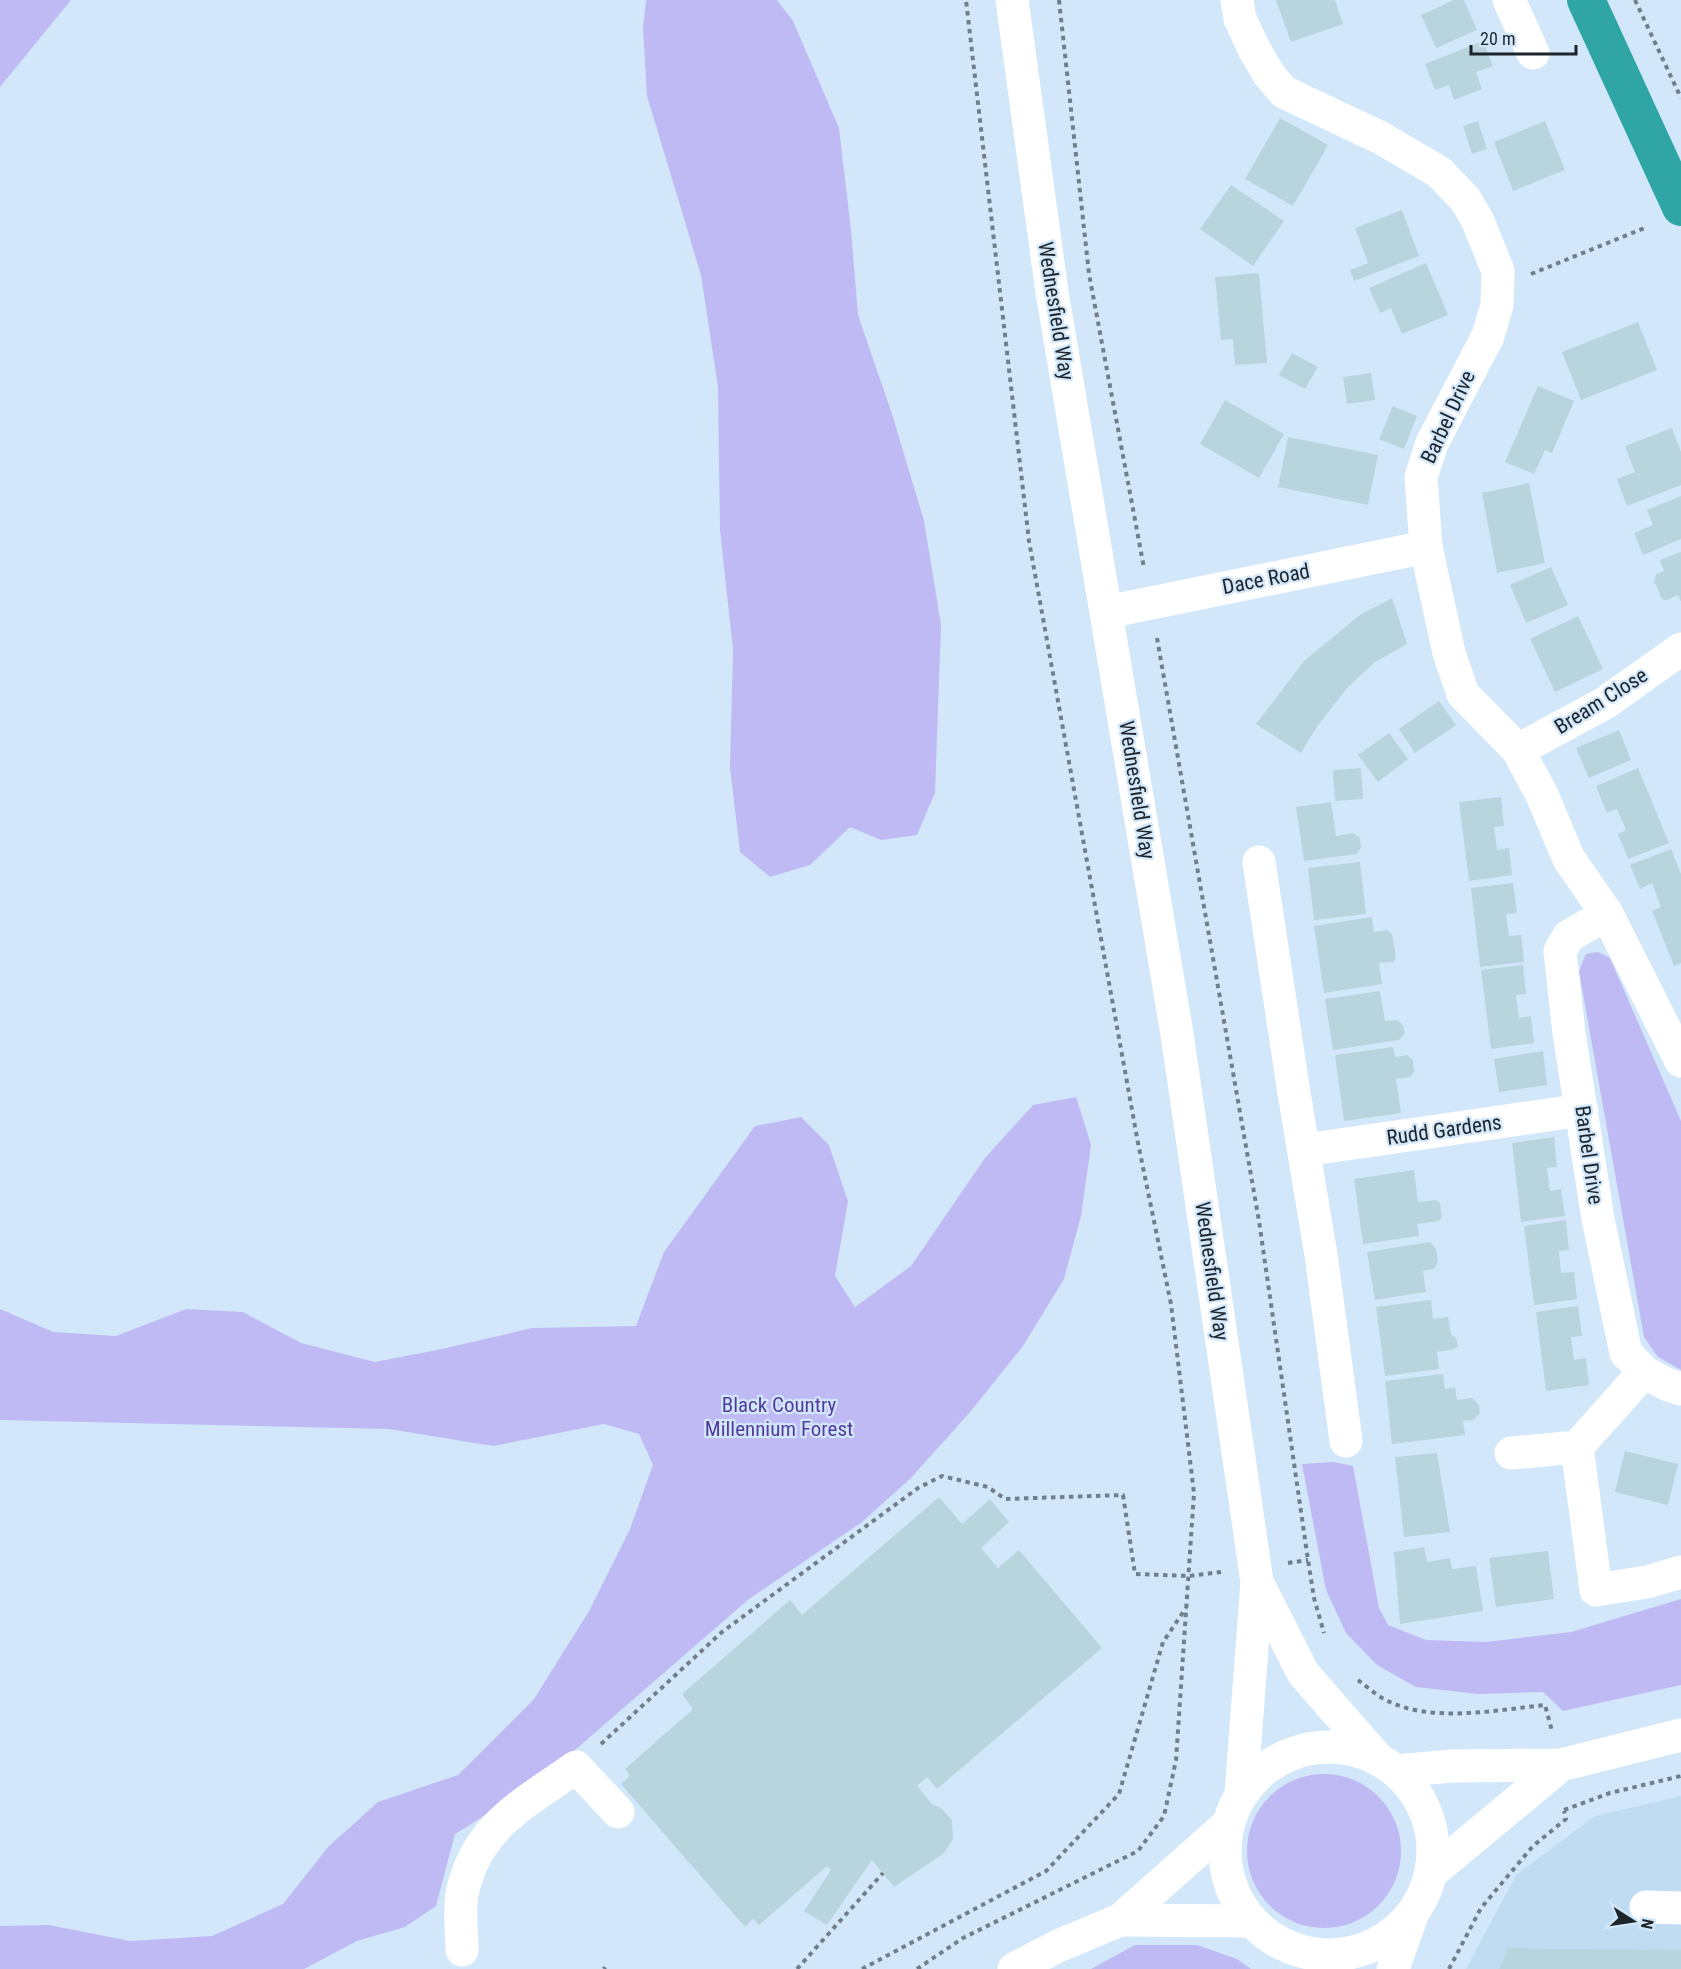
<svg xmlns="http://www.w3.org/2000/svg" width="1681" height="1969" font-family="'Roboto Condensed',sans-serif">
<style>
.built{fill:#c0dcf3}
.green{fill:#bfbaf4}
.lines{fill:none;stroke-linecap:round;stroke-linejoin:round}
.canal{stroke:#30a5a5;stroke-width:38}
.building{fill:#b8d5de}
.path{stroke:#717f8b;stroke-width:4;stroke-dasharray:4.5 4.5;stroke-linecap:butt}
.minor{stroke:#fff;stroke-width:33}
.major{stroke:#fff;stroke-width:33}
.labels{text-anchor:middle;stroke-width:4.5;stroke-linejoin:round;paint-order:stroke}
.street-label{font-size:21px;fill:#1d252b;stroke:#d2e8fa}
.park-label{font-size:21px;fill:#513b9f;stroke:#d2e8fa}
</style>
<rect width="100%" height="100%" fill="#d2e8fa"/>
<path class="built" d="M 1681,1796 L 1681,1969 L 1466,1969 L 1516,1875 L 1595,1816 Z"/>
<g class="green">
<path d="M 0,0 L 71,0 L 0,87 Z"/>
<path d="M 646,0 L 777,0 L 793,21 L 839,128 L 851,230 L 858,315 L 892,414 L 924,521 L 941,625 L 935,793 L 917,835 L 881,840 L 850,827 L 810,865 L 770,877 L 740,852 L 730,768 L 733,650 L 720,530 L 718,387 L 701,275 L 647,96 L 643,28 Z"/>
<path d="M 1598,952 L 1610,958 L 1681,1121 L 1681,1370 L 1658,1357 L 1644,1337 L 1579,971 L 1586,954 Z"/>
<path d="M 1076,1097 L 1091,1145 L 1081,1216 L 1064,1279 L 1023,1346 L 971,1411 L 911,1478 L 862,1522 L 749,1599 L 537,1783 L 455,1834 L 436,1906 L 405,1927 L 357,1941 L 304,1969 L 0,1969 L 0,1926 L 49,1925 L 130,1941 L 212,1936 L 283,1904 L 328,1847 L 378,1802 L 458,1775 L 534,1699 L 589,1611 L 630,1529 L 653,1465 L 639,1434 L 604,1424 L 493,1446 L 389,1429 L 0,1420 L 0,1309 L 53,1332 L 116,1336 L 186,1309 L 243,1312 L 301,1343 L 375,1362 L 442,1349 L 532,1328 L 636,1326 L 664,1252 L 755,1126 L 801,1117 L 829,1145 L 848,1201 L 835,1276 L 855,1307 L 911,1266 L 985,1158 L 1033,1105 Z"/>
<path d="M 1333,1462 L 1353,1466 L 1379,1608 L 1388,1625 L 1426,1640 L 1487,1642 L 1571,1632 L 1681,1599 L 1681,1685 L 1563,1711 L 1543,1692 L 1478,1694 L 1416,1687 L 1377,1665 L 1346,1633 L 1326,1590 L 1302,1464 Z"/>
<circle cx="1324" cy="1851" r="77"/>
<path d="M 1135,1945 L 1197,1945 L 1237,1959 L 1251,1969 L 1091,1969 Z"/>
</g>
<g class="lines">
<path class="canal" d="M 1586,0 L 1681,207"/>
</g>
<g class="building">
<path d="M 1276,0 L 1335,0 L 1343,24 L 1291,42 Z"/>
<path d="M 1454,0 L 1464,0 L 1477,30 L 1436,48 L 1421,15 Z"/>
<path d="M 1483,41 L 1493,66 L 1476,72 L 1482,89 L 1454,100 L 1449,85 L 1435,90 L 1425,64 Z"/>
<path d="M 1280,118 L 1328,145 L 1293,206 L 1245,179 Z"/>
<path d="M 1478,121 L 1487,149 L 1472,154 L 1463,126 Z"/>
<path d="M 1545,121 L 1565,170 L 1513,191 L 1494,142 Z"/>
<path d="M 1231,185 L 1284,221 L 1253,266 L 1200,229 Z"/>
<path d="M 1402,210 L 1419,256 L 1354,281 L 1350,270 L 1368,263 L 1355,228 Z"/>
<path d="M 1426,263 L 1448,315 L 1402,334 L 1391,308 L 1380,313 L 1369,288 Z"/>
<path d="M 1259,273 L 1267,363 L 1235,365 L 1233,339 L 1221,340 L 1215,277 Z"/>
<path d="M 1638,322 L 1657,370 L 1581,400 L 1562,352 Z"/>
<path d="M 1292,353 L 1318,367 L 1305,389 L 1279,375 Z"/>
<path d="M 1371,373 L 1375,400 L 1347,404 L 1343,377 Z"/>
<path d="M 1538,386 L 1574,401 L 1552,453 L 1545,450 L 1534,474 L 1505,462 Z"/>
<path d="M 1225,400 L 1284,434 L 1259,478 L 1200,444 Z"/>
<path d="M 1393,406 L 1417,416 L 1404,449 L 1379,439 Z"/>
<path d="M 1672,428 L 1681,452 L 1681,485 L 1627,506 L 1617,479 L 1635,472 L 1625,446 Z"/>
<path d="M 1288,437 L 1378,455 L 1368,505 L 1278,487 Z"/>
<path d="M 1529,483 L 1545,563 L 1497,573 L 1482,493 Z"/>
<path d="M 1681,496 L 1681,539 L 1643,555 L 1634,533 L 1653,525 L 1647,510 Z"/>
<path d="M 1681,552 L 1681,602 L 1678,595 L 1667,600 L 1662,599 L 1654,581 L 1656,574 L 1664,571 L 1660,560 Z"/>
<path d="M 1551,567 L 1568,605 L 1526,623 L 1510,585 Z"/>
<path d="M 1392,598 L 1407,644 L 1375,662 L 1347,688 L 1316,728 L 1301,753 L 1256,724 L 1305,660 L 1360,615 Z"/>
<path d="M 1578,616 L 1603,669 L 1555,692 L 1530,639 Z"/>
<path d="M 1439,701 L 1456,725 L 1415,753 L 1399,729 Z"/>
<path d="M 1619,730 L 1631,760 L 1589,778 L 1576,748 Z"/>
<path d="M 1389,733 L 1408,759 L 1378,782 L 1358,755 Z"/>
<path d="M 1361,768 L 1363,799 L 1335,801 L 1333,770 Z"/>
<path d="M 1638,768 L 1669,843 L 1628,859 L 1618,834 L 1626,830 L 1617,809 L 1607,813 L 1596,786 Z"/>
<path d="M 1501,797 L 1504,826 L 1494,827 L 1497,850 L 1509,848 L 1512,875 L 1469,881 L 1459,802 Z"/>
<path d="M 1331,802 L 1336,836 L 1353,833 L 1360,838 L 1361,847 L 1357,854 L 1304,861 L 1296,807 Z"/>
<path d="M 1671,849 L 1681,874 L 1681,963 L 1674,966 L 1652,911 L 1661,907 L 1652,883 L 1640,889 L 1630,865 Z"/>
<path d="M 1360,862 L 1366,914 L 1314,920 L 1308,868 Z"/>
<path d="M 1513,883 L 1517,913 L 1506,914 L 1509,936 L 1521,935 L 1524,962 L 1480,967 L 1471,888 Z"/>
<path d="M 1372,917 L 1374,932 L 1387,930 L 1392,934 L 1396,958 L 1393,962 L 1379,963 L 1382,984 L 1324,993 L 1314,926 Z"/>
<path d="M 1523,965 L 1526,994 L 1516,995 L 1519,1018 L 1531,1016 L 1534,1043 L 1491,1049 L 1481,970 Z"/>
<path d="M 1380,991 L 1385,1021 L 1397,1020 L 1403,1025 L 1405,1033 L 1399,1040 L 1333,1050 L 1325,999 Z"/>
<path d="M 1393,1047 L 1395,1057 L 1407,1055 L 1413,1060 L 1414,1072 L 1410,1077 L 1396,1079 L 1401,1113 L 1344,1121 L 1335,1055 Z"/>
<path d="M 1543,1051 L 1547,1085 L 1499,1092 L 1494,1059 Z"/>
<path d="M 1554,1137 L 1557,1167 L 1547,1168 L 1550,1191 L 1561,1189 L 1565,1216 L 1521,1222 L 1512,1143 Z"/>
<path d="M 1414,1170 L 1418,1202 L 1436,1200 L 1440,1203 L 1442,1217 L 1439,1221 L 1417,1224 L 1419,1236 L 1363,1244 L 1354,1179 Z"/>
<path d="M 1566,1220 L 1569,1250 L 1559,1251 L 1561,1273 L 1574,1272 L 1577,1299 L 1534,1305 L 1524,1226 Z"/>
<path d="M 1430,1242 L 1436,1249 L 1438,1262 L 1434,1269 L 1423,1271 L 1426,1292 L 1375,1300 L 1367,1252 Z"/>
<path d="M 1431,1300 L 1433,1319 L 1448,1317 L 1451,1334 L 1456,1338 L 1458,1346 L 1454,1349 L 1437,1352 L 1439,1369 L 1385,1376 L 1376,1307 Z"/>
<path d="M 1578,1306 L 1582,1336 L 1571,1337 L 1574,1360 L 1586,1358 L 1589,1385 L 1546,1391 L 1536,1312 Z"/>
<path d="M 1443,1374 L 1445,1389 L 1455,1387 L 1457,1400 L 1472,1398 L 1479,1405 L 1480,1413 L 1473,1420 L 1463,1421 L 1465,1435 L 1392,1444 L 1385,1381 Z"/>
<path d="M 1625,1451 L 1678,1464 L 1668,1505 L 1615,1492 Z"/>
<path d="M 1437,1453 L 1450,1532 L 1404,1537 L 1395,1457 Z"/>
<path d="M 939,1497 L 962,1524 L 990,1499 L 1009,1522 L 981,1548 L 998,1568 L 1019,1550 L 1102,1648 L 937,1789 L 927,1777 L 917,1786 L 932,1804 L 941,1808 L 952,1820 L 953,1839 L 943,1854 L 894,1887 L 872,1860 L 827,1925 L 804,1911 L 831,1870 L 827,1866 L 759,1925 L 753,1919 L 745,1927 L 621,1784 L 630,1776 L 625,1769 L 693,1709 L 682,1694 L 790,1600 L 802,1615 Z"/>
<path d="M 1424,1547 L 1427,1562 L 1450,1558 L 1452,1569 L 1476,1566 L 1483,1611 L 1400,1624 L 1394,1552 Z"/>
<path d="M 1548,1551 L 1554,1599 L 1496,1607 L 1489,1558 Z"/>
<path d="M 1508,1948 L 1681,1950 L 1681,1969 L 1499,1969 Z"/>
</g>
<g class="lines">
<g class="path">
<path d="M 1059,0 L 1089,274 L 1144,568"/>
<path d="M 1635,0 L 1681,98"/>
<path d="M 1531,274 L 1647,227"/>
<path d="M 1157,638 L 1259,1221 L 1308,1560 L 1314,1598 L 1324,1633"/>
<path d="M 1288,1563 L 1308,1560"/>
<path d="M 1358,1680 C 1366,1686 1375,1694 1384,1699 C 1429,1724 1496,1710 1545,1705 L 1552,1731"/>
<path d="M 601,1744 L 722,1632 L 918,1488 L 942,1476 L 988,1487 L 1005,1499 L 1123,1495 L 1135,1574 L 1189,1576 L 1221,1572"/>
<path d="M 1564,1810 L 1610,1793 L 1681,1776"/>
<path d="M 604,1969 L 605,1967"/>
<path d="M 797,1969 L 883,1873"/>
<path d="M 862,1969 L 1046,1871 L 1119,1794 L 1163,1642 L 1186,1608"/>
<path d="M 917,1969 L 963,1938 L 1138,1851 L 1164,1816 L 1176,1760 L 1194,1493 L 1171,1304 L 1138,1143 L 1029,541 L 966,0"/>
<path d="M 1449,1969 L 1481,1908 L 1533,1846 L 1566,1819 L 1564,1811"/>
</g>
<g class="minor">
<path d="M 1237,0 L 1240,19 L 1254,49 L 1270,76 L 1284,92 L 1381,138 L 1439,172 L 1465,199 L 1477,219 L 1498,271 L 1497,305 L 1488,336 L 1432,443 L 1421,477 L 1426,547 L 1449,653 L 1463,694 L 1518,750 L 1542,795 L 1569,859 L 1607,914 L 1681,1061"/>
<path d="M 1509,0 L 1533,53"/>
<path d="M 1107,612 L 1426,547"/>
<path d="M 1518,750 L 1605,703 L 1681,649"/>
<path d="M 1259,862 L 1294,1093 L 1321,1255 L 1346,1441"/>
<path d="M 1607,914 L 1569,936 L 1560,951 L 1569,1033 L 1598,1219 L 1626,1353 L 1644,1372 L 1666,1384 L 1681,1389"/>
<path d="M 1305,1150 L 1582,1110"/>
<path d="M 1577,1447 L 1644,1372"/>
<path d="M 1511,1453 L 1577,1447 L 1596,1590 L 1647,1582 L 1681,1572"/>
<path d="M 1396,1771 L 1452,1766 L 1561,1765 L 1681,1735"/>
<path d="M 1431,1873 L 1561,1765"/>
<path d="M 1646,1907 L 1681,1908"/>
<path d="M 1120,1920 L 1250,1921"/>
<path d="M 462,1950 C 462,1932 459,1912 462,1894 C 476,1826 524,1804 576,1767 L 618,1812"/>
<path d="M 1014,1969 L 1058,1946 L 1120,1920 L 1227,1825"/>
</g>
<g class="major">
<path d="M 1012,0 L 1052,292 L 1177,1034 L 1255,1568 L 1257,1582 L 1241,1794"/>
<path d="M 1257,1582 L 1303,1673 L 1378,1759"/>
<circle cx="1329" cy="1851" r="104"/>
<path d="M 1393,1969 L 1412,1915"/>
</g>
</g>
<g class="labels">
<g class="street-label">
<text transform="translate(1056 311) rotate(81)" y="7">Wednesfield Way</text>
<text transform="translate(1448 417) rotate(-65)" y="7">Barbel Drive</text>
<text transform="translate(1266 579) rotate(-11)" y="7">Dace Road</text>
<text transform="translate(1601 701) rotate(-32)" y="7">Bream Close</text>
<text transform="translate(1137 790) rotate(81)" y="7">Wednesfield Way</text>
<text transform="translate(1444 1130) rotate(-8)" y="7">Rudd Gardens</text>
<text transform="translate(1589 1155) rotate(82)" y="7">Barbel Drive</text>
<text transform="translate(1212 1271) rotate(82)" y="7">Wednesfield Way</text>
</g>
<g class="park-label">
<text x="779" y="1412">Black Country<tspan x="779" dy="24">Millennium Forest</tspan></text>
</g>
</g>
<g transform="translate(1633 1921) rotate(102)" stroke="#d2e8fa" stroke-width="4.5" paint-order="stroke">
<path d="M0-4.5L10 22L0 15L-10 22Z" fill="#1d252b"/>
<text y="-9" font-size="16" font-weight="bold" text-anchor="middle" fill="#1d252b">N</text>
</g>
<path d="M1471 45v9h105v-9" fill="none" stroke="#1d252b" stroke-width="3"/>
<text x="1480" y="45" font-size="18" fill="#1d252b" stroke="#d2e8fa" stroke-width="4.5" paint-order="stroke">20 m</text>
</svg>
